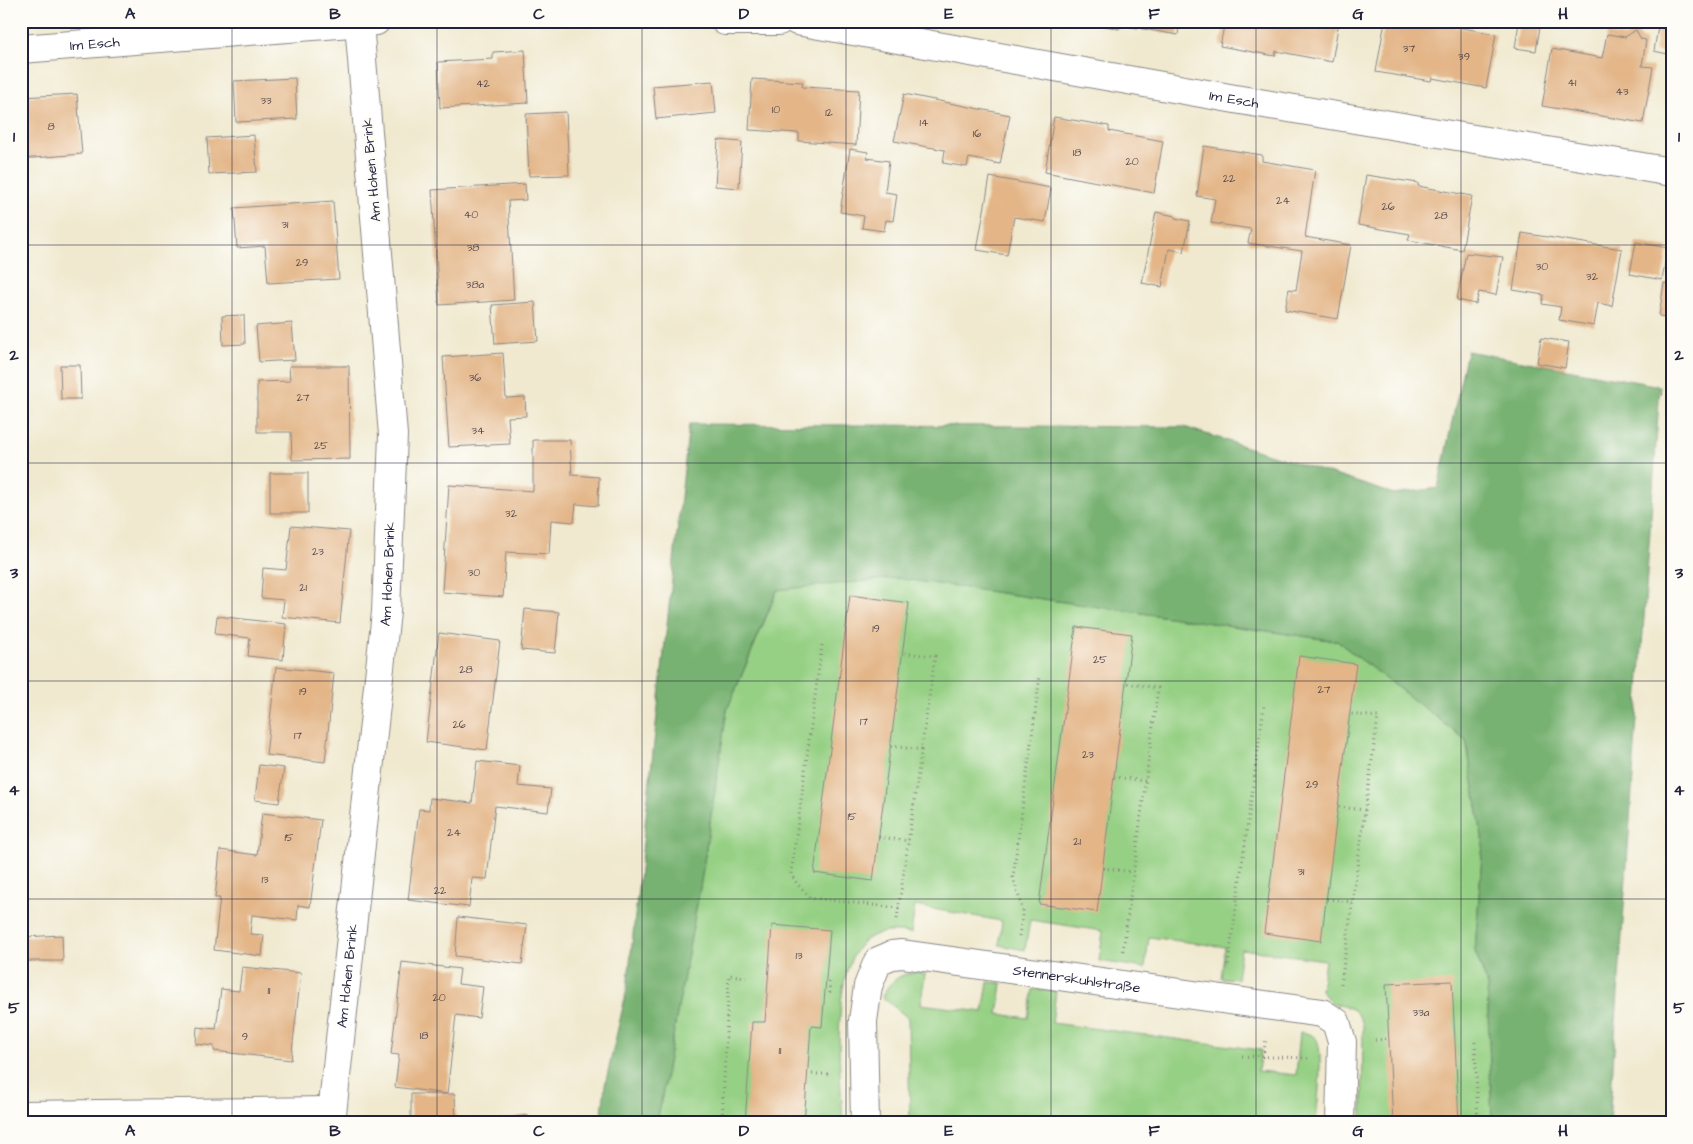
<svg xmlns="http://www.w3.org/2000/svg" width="1693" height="1144" font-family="'Architects Daughter',sans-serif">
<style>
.green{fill:#96d084;stroke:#5c7960}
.forest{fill:#78b272;stroke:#4d6a56}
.building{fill:#e3b587}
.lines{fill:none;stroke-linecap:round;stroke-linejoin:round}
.minor-casing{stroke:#898685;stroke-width:30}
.path{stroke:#898685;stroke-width:3;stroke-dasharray:1 4;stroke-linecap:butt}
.minor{stroke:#fff;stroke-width:28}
.grid{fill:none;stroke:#22223b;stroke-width:1;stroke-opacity:0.55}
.labels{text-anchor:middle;stroke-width:5;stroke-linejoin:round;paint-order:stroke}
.number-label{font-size:11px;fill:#52474e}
.street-label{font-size:14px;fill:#22223b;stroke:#fdfcf7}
.neatline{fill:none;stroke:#22223b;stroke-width:2}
.grid-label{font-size:16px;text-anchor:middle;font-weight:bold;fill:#22223b}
</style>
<rect width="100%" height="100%" fill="#fdfcf7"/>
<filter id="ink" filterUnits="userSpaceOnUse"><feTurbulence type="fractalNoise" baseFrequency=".02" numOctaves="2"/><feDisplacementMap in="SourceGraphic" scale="10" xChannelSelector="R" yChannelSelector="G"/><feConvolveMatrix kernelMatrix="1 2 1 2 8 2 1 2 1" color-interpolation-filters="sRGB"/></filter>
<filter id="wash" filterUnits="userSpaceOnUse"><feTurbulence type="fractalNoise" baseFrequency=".0096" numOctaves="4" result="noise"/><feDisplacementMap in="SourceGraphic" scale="20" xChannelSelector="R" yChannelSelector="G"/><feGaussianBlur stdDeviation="1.12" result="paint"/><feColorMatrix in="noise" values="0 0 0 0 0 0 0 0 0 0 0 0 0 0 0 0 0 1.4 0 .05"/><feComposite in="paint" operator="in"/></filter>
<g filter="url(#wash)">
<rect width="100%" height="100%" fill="#f0e9cf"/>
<g class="green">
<path d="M 896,578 L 1337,641 L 1466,740 L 1483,842 L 1475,951 L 1487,983 L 1492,1123 L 1362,1123 L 1363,1024 C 1354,1003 1347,1010 1331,1002 C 1328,1000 1324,993 1321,990 L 1325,960 L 1241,949 L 1237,979 L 1221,978 L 1225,947 L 1149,937 L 1145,968 L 1099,961 L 1103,931 L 1030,920 L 1025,950 L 999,945 L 1002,921 L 915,906 L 911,933 C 896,932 883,930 870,937 C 827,960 841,1081 843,1123 L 657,1123 L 700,888 L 727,710 L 778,589 Z"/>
<path d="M 919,972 L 925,974 L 921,1004 L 983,1012 L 988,982 L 1002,983 L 998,1014 L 1028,1018 L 1033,989 L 1056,991 L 1052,1023 L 1261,1050 L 1258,1071 L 1296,1075 L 1300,1032 C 1306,1033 1313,1034 1317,1040 C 1324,1053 1317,1106 1316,1123 L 910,1123 L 908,1018 L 882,997 C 890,980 901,973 919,972 Z"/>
</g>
<path class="forest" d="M 1467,351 L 1660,386 L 1609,1123 L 1492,1123 L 1487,983 L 1475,951 L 1483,842 L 1466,740 L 1337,641 L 896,578 L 777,590 L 727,710 L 700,888 L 657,1123 L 601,1123 L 605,1085 L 627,989 L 689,424 L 1184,427 L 1394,494 L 1438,488 Z"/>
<g id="blocks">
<g class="building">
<path d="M 1084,21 L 1180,21 L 1178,35 L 1120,25 L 1119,29 Z"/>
<path d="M 1225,21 L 1339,21 L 1332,62 L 1276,51 L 1275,56 L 1220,46 Z"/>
<path d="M 1385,21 L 1442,21 L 1441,24 L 1496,34 L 1486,88 L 1432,78 L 1431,81 L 1376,72 Z"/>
<path d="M 1514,21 L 1541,21 L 1536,51 L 1515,48 L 1519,23 Z"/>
<path d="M 1659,21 L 1672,21 L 1672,55 L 1654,51 Z"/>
<path d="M 1636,30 L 1641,39 L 1646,40 L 1642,66 L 1653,67 L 1643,123 L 1542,106 L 1552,49 L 1602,58 L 1607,34 L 1625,37 Z"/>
<path d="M 525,50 L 528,103 L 440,108 L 438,62 L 493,59 L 493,52 Z"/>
<path d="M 295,78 L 297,119 L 236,122 L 234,81 Z"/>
<path d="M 752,79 L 803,82 L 802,87 L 859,90 L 856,145 L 799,141 L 799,133 L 749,130 Z"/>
<path d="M 713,81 L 716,113 L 656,119 L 653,86 Z"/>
<path d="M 77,94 L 82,154 L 21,159 L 21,97 Z"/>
<path d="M 904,94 L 1010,115 L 1000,164 L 969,158 L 967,167 L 943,163 L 945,150 L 894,141 Z"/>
<path d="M 566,112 L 569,175 L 529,176 L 526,114 Z"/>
<path d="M 1054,117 L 1109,126 L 1109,131 L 1163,141 L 1154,193 L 1045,172 Z"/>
<path d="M 254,135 L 257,172 L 209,174 L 207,138 Z"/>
<path d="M 718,140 L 742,142 L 739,188 L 715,186 Z"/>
<path d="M 1204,146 L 1262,155 L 1262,161 L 1315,170 L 1305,237 L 1351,245 L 1338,319 L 1285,310 L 1289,289 L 1296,290 L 1302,251 L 1248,243 L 1251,229 L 1211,223 L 1215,199 L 1197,196 Z"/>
<path d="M 850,149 L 868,152 L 867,158 L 889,161 L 885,192 L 897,194 L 893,221 L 886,220 L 884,231 L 862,228 L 864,216 L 840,212 Z"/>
<path d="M 1366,175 L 1418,183 L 1418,186 L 1472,196 L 1462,250 L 1408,240 L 1410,234 L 1358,225 Z"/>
<path d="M 990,177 L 1051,188 L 1045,222 L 1014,217 L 1007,255 L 977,250 Z"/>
<path d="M 525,184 L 526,200 L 508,201 L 514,300 L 439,305 L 432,190 Z"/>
<path d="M 333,201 L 339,279 L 268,283 L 265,246 L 237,248 L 234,208 Z"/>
<path d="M 1156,212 L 1175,216 L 1175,218 L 1190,221 L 1184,252 L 1169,249 L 1162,287 L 1142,283 Z"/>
<path d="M 1522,233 L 1622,249 L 1612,306 L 1598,303 L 1594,326 L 1559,320 L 1561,307 L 1542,304 L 1544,295 L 1513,290 Z"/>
<path d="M 1636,242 L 1668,248 L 1662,280 L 1630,274 Z"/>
<path d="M 1466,253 L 1503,257 L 1496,295 L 1479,292 L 1476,304 L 1457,300 Z"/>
<path d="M 1664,283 L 1672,284 L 1672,318 L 1659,316 Z"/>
<path d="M 535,302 L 538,341 L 495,344 L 492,305 Z"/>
<path d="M 244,315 L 245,344 L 223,345 L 222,316 Z"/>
<path d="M 292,323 L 295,360 L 259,362 L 256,326 Z"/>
<path d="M 1541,338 L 1569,342 L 1565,368 L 1537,363 Z"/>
<path d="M 503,353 L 506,398 L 525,397 L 526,416 L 508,417 L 510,444 L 449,447 L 443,357 Z"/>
<path d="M 60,365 L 80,365 L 81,399 L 61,399 Z"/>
<path d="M 289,366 L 349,366 L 350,459 L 292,460 L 291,432 L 257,432 L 257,382 L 290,381 Z"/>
<path d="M 533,440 L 570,440 L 572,475 L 599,477 L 598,506 L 576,504 L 574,522 L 551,520 L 549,554 L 506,552 L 503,597 L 442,592 L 449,485 L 533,491 Z"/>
<rect x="270" y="473" width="38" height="40"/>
<path d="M 291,526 L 349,531 L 340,623 L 282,617 L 284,600 L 261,598 L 263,568 L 286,570 Z"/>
<path d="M 850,595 L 909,603 L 873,881 L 814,873 Z"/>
<path d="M 525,609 L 559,612 L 555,653 L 521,650 Z"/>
<path d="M 217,616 L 286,624 L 283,660 L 248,656 L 250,638 L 215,634 Z"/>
<path d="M 1076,627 L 1132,634 L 1097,912 L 1039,904 Z"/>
<path d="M 439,633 L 500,641 L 487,750 L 426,742 Z"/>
<path d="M 1299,656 L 1356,664 L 1321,941 L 1264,933 Z"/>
<path d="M 276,667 L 334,673 L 325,762 L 266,755 Z"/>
<path d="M 477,761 L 520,766 L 518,786 L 551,789 L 548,812 L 495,806 L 487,879 L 472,878 L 469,907 L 408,900 L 419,809 L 429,810 L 430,798 L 472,803 Z"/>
<path d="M 259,765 L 284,768 L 279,803 L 255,800 Z"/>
<path d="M 262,813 L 321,820 L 310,907 L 298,905 L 297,920 L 252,915 L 250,934 L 264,935 L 262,956 L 214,950 L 220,898 L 215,898 L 220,850 L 257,855 Z"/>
<path d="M 458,917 L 527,925 L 522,964 L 455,956 Z"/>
<path d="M 21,921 L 23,921 L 24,937 L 62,935 L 63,961 L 22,961 Z"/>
<path d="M 772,925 L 830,930 L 822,1027 L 811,1026 L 804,1123 L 745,1123 L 752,1022 L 765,1022 Z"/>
<path d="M 402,962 L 460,969 L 458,984 L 483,987 L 479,1018 L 456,1015 L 447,1094 L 395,1087 L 399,1055 L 391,1054 Z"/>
<path d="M 242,967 L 301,973 L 291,1060 L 214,1051 L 214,1046 L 196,1044 L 197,1027 L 216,1029 L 221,989 L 239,991 Z"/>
<path d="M 1452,981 L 1459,1123 L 1393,1123 L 1386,984 Z"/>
<path d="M 411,1094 L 455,1094 L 456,1123 L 411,1123 Z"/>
<path d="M 527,1115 L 529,1123 L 492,1123 L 492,1121 Z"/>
</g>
</g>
</g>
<g filter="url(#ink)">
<use href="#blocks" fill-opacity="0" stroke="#898685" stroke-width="1"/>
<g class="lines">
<g class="minor-casing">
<g id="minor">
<path d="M 725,21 L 779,21"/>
<path id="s1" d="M 797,21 L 1235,99 L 1672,172"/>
<path id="s2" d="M 21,49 L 376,21"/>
<path d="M 21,1115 L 331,1111"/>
<path id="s3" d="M 331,1123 L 386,612 L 393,435 L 359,23"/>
<path id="s4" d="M 865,1123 L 863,1021 L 868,986 L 878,961 L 892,955 L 902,954 L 1322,1013 L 1336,1022 L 1342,1042 L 1340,1123"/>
</g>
</g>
<g class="path">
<path d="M 1662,394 L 1672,396"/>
<path d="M 822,645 L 791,874 L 798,885 L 811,898 L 899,908"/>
<path d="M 891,746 L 922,750"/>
<path d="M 1114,777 L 1146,781"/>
<path d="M 1339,807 L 1365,810"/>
<path d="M 879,837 L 909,841"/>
<path d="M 1103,868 L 1133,872"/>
<path d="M 1327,899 L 1353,902"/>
<path d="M 897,919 L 935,656 L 903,653"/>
<path d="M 1019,936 L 1023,911 L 1013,877 L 1040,676"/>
<path d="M 1123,951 L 1158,688 L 1125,683"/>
<path d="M 1228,965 L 1264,706"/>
<path d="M 829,982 L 830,995"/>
<path d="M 1341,984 L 1378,717 L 1350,714"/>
<path d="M 1375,1040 L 1389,1039"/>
<path d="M 1475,1042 L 1478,1123"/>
<path d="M 1242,1056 L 1309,1058"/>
<path d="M 1263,1057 L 1266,1038"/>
<path d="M 807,1074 L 830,1074"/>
<path d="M 722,1123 L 729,975 L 746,977"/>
</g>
<use href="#minor" class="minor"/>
</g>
</g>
<path class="grid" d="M 232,21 L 232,1123M 437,21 L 437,1123M 642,21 L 642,1123M 846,21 L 846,1123M 1051,21 L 1051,1123M 1256,21 L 1256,1123M 1461,21 L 1461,1123M 21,245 L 1672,245M 21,463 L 1672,463M 21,681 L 1672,681M 21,899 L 1672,899"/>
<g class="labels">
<g class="number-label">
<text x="1409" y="52">37</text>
<text x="1464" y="60">39</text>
<text x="1572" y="86">41</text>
<text x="483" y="87">42</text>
<text x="1622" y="95">43</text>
<text x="266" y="104">33</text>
<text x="776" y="113">10</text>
<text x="829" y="116">12</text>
<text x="924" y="126">14</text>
<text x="51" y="130">8</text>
<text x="977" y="137">16</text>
<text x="1077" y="156">18</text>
<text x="1132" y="165">20</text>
<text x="1229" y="182">22</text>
<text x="1283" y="204">24</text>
<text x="1388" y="210">26</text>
<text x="471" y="218">40</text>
<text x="1441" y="219">28</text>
<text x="285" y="228">31</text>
<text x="473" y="251">38</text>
<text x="302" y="266">29</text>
<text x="1542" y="270">30</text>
<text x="1592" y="280">32</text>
<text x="475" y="288">38a</text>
<text x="475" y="381">36</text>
<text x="303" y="401">27</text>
<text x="478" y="434">34</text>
<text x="321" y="449">25</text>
<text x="511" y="517">32</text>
<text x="318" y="555">23</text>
<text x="474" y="576">30</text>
<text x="303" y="591">21</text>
<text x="876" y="632">19</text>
<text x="1100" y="663">25</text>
<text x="466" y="673">28</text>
<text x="1324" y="693">27</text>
<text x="303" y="695">19</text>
<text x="864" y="725">17</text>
<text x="459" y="728">26</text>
<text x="298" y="739">17</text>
<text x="1088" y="758">23</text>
<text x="1312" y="788">29</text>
<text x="852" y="820">15</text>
<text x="454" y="836">24</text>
<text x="289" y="841">15</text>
<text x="1077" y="845">21</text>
<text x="1301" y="875">31</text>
<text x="265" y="883">13</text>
<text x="440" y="894">22</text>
<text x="799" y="959">13</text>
<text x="269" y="994">11</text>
<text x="439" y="1001">20</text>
<text x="1421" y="1016">33a</text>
<text x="424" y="1039">18</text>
<text x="245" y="1040">9</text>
<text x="780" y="1054">11</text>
</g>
<g class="street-label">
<text dy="5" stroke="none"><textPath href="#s2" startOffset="74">Im Esch</textPath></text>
<text dy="5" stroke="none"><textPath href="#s1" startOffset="444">Im Esch</textPath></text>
<text transform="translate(371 170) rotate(-95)" y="5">Am Hohen Brink</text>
<text dy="5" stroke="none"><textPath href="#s3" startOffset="552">Am Hohen Brink</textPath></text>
<text dy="5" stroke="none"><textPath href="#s3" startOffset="148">Am Hohen Brink</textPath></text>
<text dy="5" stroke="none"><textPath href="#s4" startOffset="366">Stennerskuhlstraße</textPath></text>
</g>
</g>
<rect width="1693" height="1144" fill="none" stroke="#fdfcf7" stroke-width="55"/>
<rect x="28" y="28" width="1638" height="1088" class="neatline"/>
<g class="grid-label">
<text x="130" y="19">A</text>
<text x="335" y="19">B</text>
<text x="539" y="19">C</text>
<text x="744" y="19">D</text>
<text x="949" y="19">E</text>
<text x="1154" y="19">F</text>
<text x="1358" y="19">G</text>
<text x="1563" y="19">H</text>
<text x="14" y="142">1</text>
<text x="1679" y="142">1</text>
<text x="14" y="360">2</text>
<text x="1679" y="360">2</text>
<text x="14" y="578">3</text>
<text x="1679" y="578">3</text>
<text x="14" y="795">4</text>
<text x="1679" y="795">4</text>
<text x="14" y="1013">5</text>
<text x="1679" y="1013">5</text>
<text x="130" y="1136">A</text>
<text x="335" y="1136">B</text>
<text x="539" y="1136">C</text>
<text x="744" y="1136">D</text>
<text x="949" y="1136">E</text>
<text x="1154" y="1136">F</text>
<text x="1358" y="1136">G</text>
<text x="1563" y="1136">H</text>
</g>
</svg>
